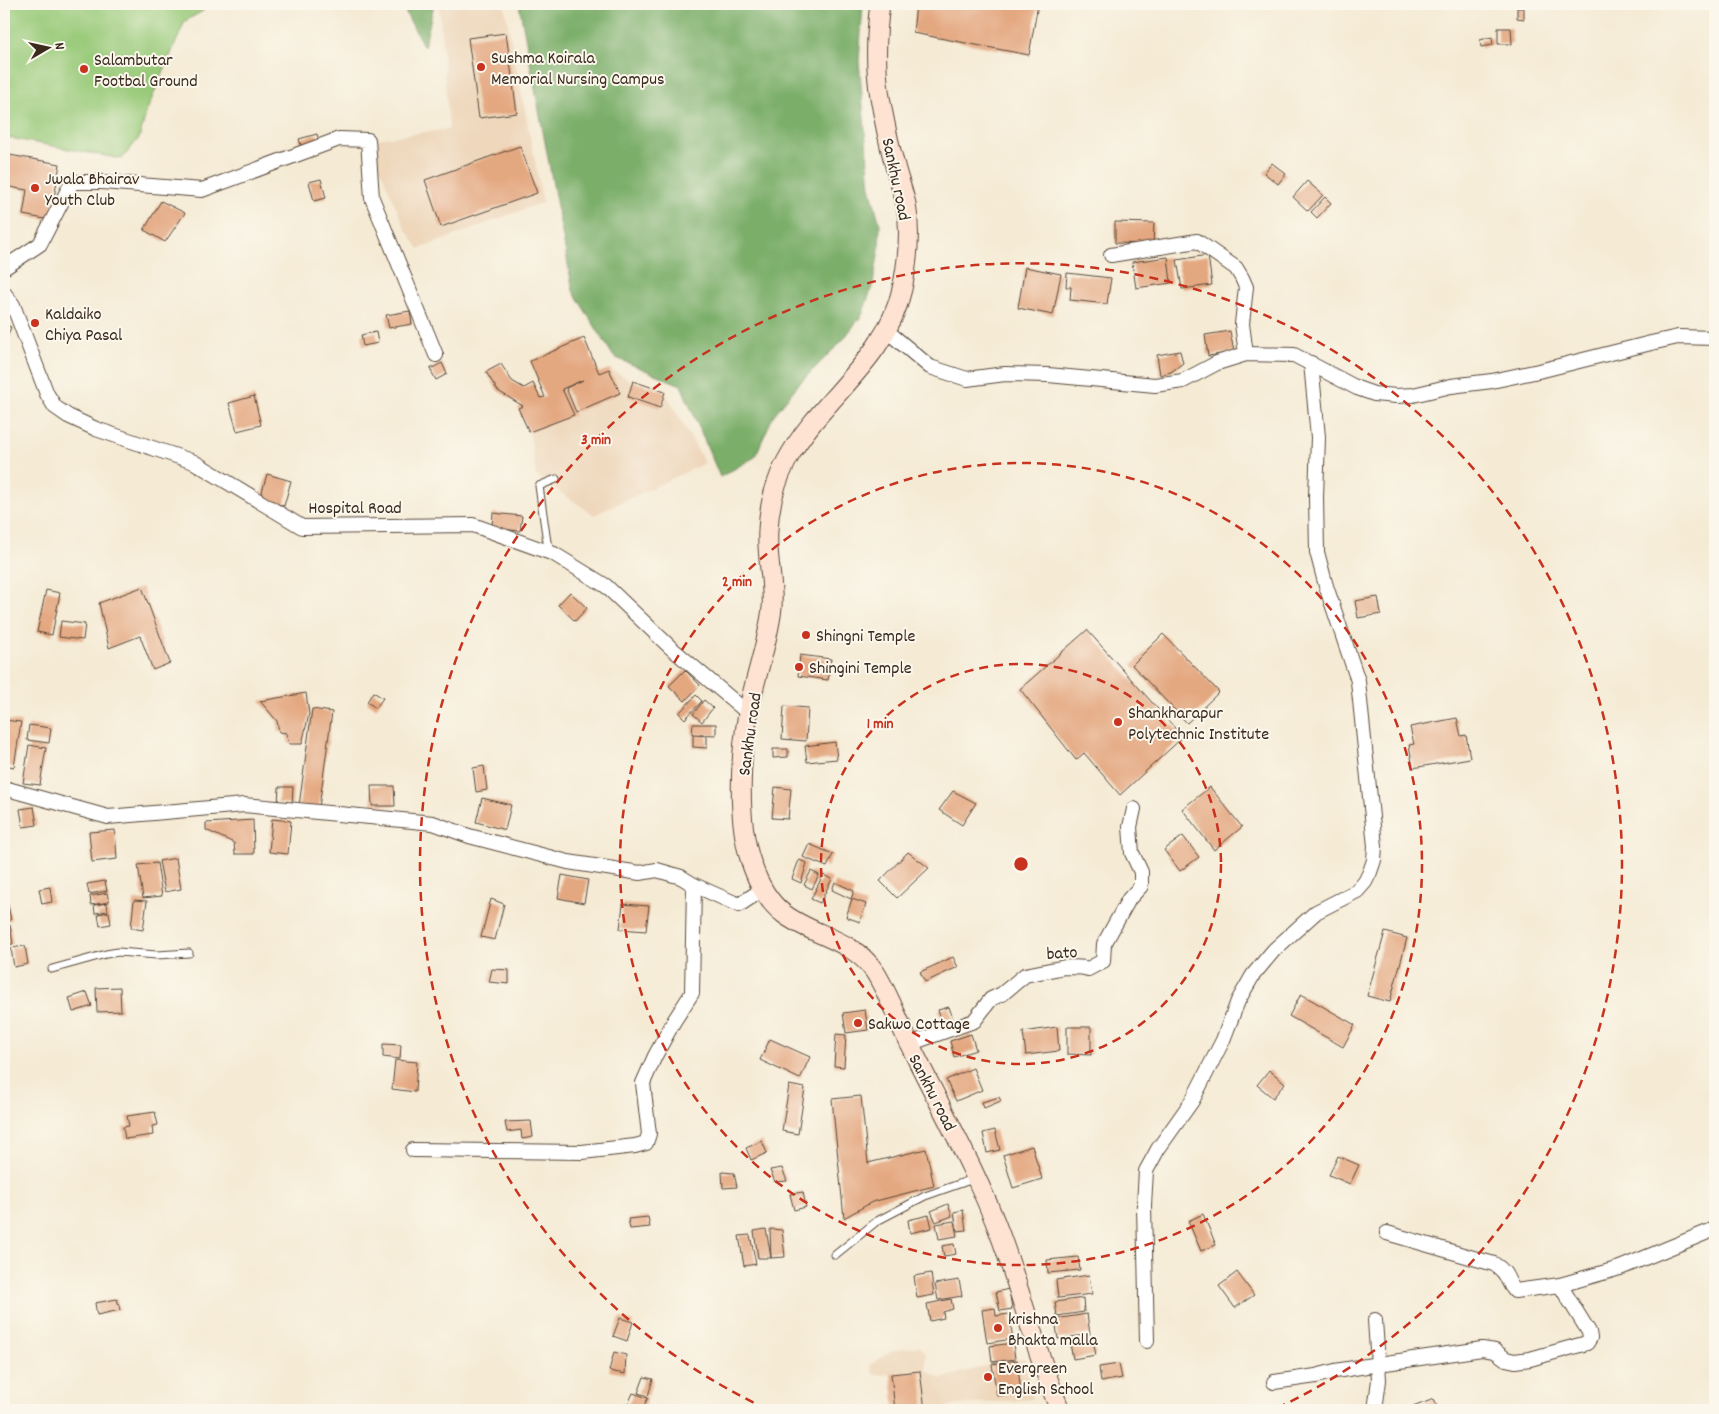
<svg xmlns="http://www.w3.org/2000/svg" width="1719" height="1414" font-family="Dekko,sans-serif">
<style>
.built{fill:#eed7bb}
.green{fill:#99ca79;stroke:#6a7a4c}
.forest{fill:#7aae69;stroke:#5a6c44}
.building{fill:#e4a881}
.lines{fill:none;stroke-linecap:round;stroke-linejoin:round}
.lane-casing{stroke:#574739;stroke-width:9}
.street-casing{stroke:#574739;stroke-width:16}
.secondary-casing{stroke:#574739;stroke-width:21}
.lane{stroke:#fff;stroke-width:7}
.street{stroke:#fff;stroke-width:14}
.secondary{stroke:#fee3d2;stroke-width:19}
.ring{fill:none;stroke:#c8321e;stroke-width:2.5;stroke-dasharray:9 6}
.poi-dot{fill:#c8321e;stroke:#fbf7ec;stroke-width:2}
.labels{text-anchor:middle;stroke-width:4;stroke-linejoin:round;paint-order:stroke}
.poi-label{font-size:18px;fill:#3b2a1e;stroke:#fbf7ec;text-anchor:start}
.street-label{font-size:18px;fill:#3b2a1e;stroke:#fbf7ec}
.centre{fill:#c8321e;stroke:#fbf7ec;stroke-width:2.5}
.ring-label{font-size:15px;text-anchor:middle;font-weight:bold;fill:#c8321e;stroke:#fbf7ec;stroke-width:4;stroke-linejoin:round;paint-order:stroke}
</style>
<rect width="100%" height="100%" fill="#fbf7ec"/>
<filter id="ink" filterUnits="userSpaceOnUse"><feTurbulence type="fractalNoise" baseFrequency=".02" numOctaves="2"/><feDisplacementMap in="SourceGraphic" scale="10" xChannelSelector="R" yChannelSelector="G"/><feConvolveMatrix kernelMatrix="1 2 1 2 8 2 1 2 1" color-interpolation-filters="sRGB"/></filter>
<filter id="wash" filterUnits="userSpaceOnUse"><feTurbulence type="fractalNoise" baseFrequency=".0096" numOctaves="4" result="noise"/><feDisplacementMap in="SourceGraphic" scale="20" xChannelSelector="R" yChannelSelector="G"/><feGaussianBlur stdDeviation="1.12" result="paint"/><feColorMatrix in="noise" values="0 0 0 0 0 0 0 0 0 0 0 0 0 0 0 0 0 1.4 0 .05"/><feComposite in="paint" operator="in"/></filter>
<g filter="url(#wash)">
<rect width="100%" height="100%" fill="#f5ebd5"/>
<g class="built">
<path d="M 439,4 L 504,4 L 543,202 L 419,249 L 405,228 L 368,140 L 449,129 Z"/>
<path d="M 609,369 L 633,381 L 665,392 L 705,463 L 594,515 L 536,476 L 530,435 L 519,408 Z"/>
<path d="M 920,1346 L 926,1354 L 926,1370 L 941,1379 L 992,1364 L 1025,1358 L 1032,1399 L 949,1406 L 946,1410 L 895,1410 L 891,1374 L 874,1375 L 870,1365 L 891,1351 Z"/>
</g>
<path class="green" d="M 8,4 L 206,4 L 203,11 L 185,21 L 147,110 L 139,138 L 122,159 L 4,137 L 4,28 Z"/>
<g class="forest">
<path d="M 401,4 L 434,4 L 424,47 Z"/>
<path d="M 519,4 L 863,4 L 859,61 L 870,187 L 880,225 L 879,250 L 873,284 L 862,315 L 842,341 L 797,386 L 773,416 L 755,457 L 720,477 L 681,385 L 614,357 L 573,291 Z"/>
</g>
<g id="blocks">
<g class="building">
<path d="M 916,4 L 1038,4 L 1029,55 L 913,33 Z"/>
<path d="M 1517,8 L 1524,8 L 1524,19 L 1517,18 Z"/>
<path d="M 1498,28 L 1511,28 L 1512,44 L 1498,44 Z"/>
<path d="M 506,33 L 517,113 L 479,118 L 468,38 Z"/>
<path d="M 1492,37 L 1493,45 L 1481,47 L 1480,40 Z"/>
<path d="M 317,134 L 320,146 L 303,151 L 299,139 Z"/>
<path d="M 520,146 L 537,193 L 441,227 L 425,180 Z"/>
<path d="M 4,154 L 60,164 L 50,220 L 23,215 L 27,190 L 4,186 Z"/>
<path d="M 1272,163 L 1286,174 L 1278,184 L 1264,173 Z"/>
<path d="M 321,179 L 326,198 L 314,201 L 309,182 Z"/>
<path d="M 1307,181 L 1323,195 L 1308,211 L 1293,197 Z"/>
<path d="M 1325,197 L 1331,203 L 1317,218 L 1311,212 Z"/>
<path d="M 161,201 L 185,213 L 165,242 L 144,230 Z"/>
<path d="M 1115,222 L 1154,223 L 1153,244 L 1115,243 Z"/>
<path d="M 1208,255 L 1212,285 L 1182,289 L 1177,260 Z"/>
<path d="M 1168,257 L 1171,283 L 1136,288 L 1132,262 Z"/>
<path d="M 1025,267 L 1061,274 L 1053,315 L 1018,308 Z"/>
<path d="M 1067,273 L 1111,278 L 1107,304 L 1070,300 L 1071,287 L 1066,287 Z"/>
<path d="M 410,311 L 412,324 L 389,328 L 386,315 Z"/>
<path d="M 4,324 L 11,327 L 4,346 Z"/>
<path d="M 1230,331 L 1234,352 L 1208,356 L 1205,335 Z"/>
<path d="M 376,332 L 378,343 L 363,346 L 361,335 Z"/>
<path d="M 584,338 L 599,373 L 609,369 L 620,393 L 576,412 L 566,388 L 583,380 L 562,389 L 574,415 L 529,432 L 518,408 L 523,406 L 498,391 L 486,372 L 501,364 L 512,381 L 524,388 L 533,383 L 540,398 L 545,397 L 530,361 Z"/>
<path d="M 1180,351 L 1183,363 L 1171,372 L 1160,375 L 1157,355 Z"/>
<path d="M 442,363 L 447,374 L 436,380 L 430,369 Z"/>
<path d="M 633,381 L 665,392 L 660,408 L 628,397 Z"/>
<path d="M 254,396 L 261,425 L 237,431 L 229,403 Z"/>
<path d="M 267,474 L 291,481 L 284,506 L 260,499 Z"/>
<path d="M 493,513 L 522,516 L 520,531 L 492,528 Z"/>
<path d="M 142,587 L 170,663 L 153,670 L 140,636 L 109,648 L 99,603 Z"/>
<path d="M 46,590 L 60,593 L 52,635 L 37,632 Z"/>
<path d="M 570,592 L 587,608 L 575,621 L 558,605 Z"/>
<path d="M 1378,597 L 1381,614 L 1358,618 L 1355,601 Z"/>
<path d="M 61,621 L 85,624 L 83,640 L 59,637 Z"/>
<path d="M 1087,630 L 1183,737 L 1120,795 L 1084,753 L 1076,760 L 1020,689 Z"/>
<path d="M 1163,634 L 1219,692 L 1187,723 L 1132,665 Z"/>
<path d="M 800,655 L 831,659 L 828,680 L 798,676 Z"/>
<path d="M 685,670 L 700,685 L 685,701 L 669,686 Z"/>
<path d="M 373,692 L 383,698 L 376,708 L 367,702 Z"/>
<path d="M 306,693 L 309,714 L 302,744 L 289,744 L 286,733 L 279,732 L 277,721 L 260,701 Z"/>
<path d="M 696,695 L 702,701 L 685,719 L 679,713 Z"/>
<path d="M 704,700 L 713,708 L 702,722 L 693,714 Z"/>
<path d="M 784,706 L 808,708 L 806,741 L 782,739 Z"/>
<path d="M 312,709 L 332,712 L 319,808 L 299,806 Z"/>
<path d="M 1457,718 L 1461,736 L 1466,735 L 1470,758 L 1413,768 L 1409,745 L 1414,744 L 1410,727 Z"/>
<path d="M 4,720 L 21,722 L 14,767 L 4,765 Z"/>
<path d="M 693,724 L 716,724 L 716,735 L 692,734 Z"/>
<path d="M 29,725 L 51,728 L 49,743 L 27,740 Z"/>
<path d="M 693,735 L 707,736 L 707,748 L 693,747 Z"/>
<path d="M 835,742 L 837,759 L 807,762 L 805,746 Z"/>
<path d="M 29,745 L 46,748 L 40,785 L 23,783 Z"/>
<path d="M 773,749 L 788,749 L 788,757 L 773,758 Z"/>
<path d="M 484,766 L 487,790 L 476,792 L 473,768 Z"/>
<path d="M 371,786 L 394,786 L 395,806 L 372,806 Z"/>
<path d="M 279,787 L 293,787 L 292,804 L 278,803 Z"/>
<path d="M 775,787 L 791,789 L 788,819 L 772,818 Z"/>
<path d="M 1210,787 L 1242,827 L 1214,850 L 1182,809 Z"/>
<path d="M 953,791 L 976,803 L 962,825 L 939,810 Z"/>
<path d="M 482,798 L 511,805 L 505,830 L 476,822 Z"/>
<path d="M 34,807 L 37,825 L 23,827 L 20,809 Z"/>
<path d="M 272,819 L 291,821 L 288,854 L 269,852 Z"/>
<path d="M 253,820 L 254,854 L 235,854 L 234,843 L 206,830 L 206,823 Z"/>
<path d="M 115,830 L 117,859 L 92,862 L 89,832 Z"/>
<path d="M 1183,836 L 1199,857 L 1180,871 L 1164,850 Z"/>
<path d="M 809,844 L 833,854 L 827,867 L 803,857 Z"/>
<path d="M 908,852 L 929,868 L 897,898 L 880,881 Z"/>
<path d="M 176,858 L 181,889 L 165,892 L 159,861 Z"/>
<path d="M 799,860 L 807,863 L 801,883 L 792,879 Z"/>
<path d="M 157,863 L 162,896 L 143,898 L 138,865 Z"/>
<path d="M 811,871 L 819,875 L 812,889 L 804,885 Z"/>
<path d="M 562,875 L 588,880 L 584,903 L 558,898 Z"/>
<path d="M 823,875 L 832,879 L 820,903 L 811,899 Z"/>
<path d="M 105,881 L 107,891 L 89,894 L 87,884 Z"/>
<path d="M 835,882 L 854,891 L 851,899 L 832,890 Z"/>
<path d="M 4,885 L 11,920 L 4,921 Z"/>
<path d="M 50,887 L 52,902 L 42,904 L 39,889 Z"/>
<path d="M 107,893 L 109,902 L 91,905 L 90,896 Z"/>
<path d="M 491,899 L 504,904 L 495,940 L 481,937 Z"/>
<path d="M 852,899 L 866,904 L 860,922 L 846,917 Z"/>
<path d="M 134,900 L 147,901 L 143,930 L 131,928 Z"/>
<path d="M 107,903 L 108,911 L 95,913 L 94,905 Z"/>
<path d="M 623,904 L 649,906 L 646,931 L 620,929 Z"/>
<path d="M 109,912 L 111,924 L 100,926 L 98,914 Z"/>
<path d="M 10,925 L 13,944 L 4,945 L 4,926 Z"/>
<path d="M 1385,932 L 1407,938 L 1390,1002 L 1367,996 Z"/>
<path d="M 25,946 L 28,964 L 14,967 L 11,948 Z"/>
<path d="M 953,957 L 958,967 L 925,982 L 920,972 Z"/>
<path d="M 492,969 L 509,970 L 509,984 L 489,982 Z"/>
<path d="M 120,987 L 121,1011 L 97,1012 L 96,988 Z"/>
<path d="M 87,992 L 92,1006 L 73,1012 L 69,998 Z"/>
<path d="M 1301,994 L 1355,1025 L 1343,1047 L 1289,1016 Z"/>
<path d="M 949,1007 L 954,1021 L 943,1025 L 938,1010 Z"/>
<path d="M 865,1010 L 868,1030 L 846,1033 L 843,1013 Z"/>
<path d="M 1057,1027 L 1059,1051 L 1026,1055 L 1023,1032 Z"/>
<path d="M 1067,1027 L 1091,1027 L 1091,1055 L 1067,1054 Z"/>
<path d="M 836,1034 L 846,1035 L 844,1067 L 834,1066 Z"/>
<path d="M 971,1034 L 976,1050 L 954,1057 L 950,1041 Z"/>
<path d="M 770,1039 L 810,1057 L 800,1079 L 760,1060 Z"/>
<path d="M 383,1044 L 401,1045 L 400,1059 L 383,1057 Z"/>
<path d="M 395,1060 L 417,1062 L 415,1092 L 392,1089 Z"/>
<path d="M 973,1068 L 982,1090 L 956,1101 L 946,1080 Z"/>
<path d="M 1269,1070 L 1285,1083 L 1273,1098 L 1257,1085 Z"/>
<path d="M 789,1085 L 805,1088 L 798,1134 L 782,1131 Z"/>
<path d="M 861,1096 L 868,1163 L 926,1149 L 934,1186 L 872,1202 L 844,1218 L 832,1099 Z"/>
<path d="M 999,1097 L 1001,1101 L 984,1108 L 982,1102 Z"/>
<path d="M 155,1112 L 158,1125 L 152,1126 L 153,1135 L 125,1139 L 123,1127 L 129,1126 L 127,1116 Z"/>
<path d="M 531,1121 L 533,1137 L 522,1139 L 521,1130 L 507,1132 L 505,1122 Z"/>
<path d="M 995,1130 L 1000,1150 L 987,1153 L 983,1133 Z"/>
<path d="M 762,1141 L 767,1153 L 751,1160 L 746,1148 Z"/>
<path d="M 1032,1146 L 1042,1179 L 1013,1188 L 1003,1155 Z"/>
<path d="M 1338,1156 L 1359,1165 L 1350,1184 L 1329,1175 Z"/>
<path d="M 782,1168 L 787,1181 L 775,1182 L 770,1170 Z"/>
<path d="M 722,1172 L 734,1173 L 737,1187 L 723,1188 Z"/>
<path d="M 803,1192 L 806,1207 L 794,1210 L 790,1194 Z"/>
<path d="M 948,1204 L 952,1216 L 936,1222 L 931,1211 Z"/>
<path d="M 963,1210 L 966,1230 L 957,1231 L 954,1212 Z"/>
<path d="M 1203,1214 L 1216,1245 L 1201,1251 L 1188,1221 Z"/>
<path d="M 929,1215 L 932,1228 L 910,1233 L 908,1220 Z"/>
<path d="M 648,1217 L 650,1227 L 630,1229 L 628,1219 Z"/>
<path d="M 954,1221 L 957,1236 L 939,1239 L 936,1224 Z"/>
<path d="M 766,1229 L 771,1258 L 758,1258 L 754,1231 Z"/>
<path d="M 770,1229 L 782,1230 L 785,1257 L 771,1258 Z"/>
<path d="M 750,1235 L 756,1264 L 744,1266 L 739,1236 Z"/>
<path d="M 954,1244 L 956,1254 L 944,1256 L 942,1246 Z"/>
<path d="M 1078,1257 L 1080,1270 L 1048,1273 L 1047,1260 Z"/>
<path d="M 1237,1272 L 1254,1295 L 1235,1308 L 1219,1286 Z"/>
<path d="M 931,1273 L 934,1295 L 917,1298 L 914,1276 Z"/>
<path d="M 1089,1275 L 1092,1294 L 1058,1298 L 1056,1280 Z"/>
<path d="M 959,1280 L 962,1296 L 938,1300 L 935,1284 Z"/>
<path d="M 1009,1289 L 1012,1309 L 1000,1311 L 996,1292 Z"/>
<path d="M 1083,1298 L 1084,1312 L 1057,1316 L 1055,1302 Z"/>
<path d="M 117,1299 L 120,1310 L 97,1315 L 95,1303 Z"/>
<path d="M 951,1299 L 953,1309 L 943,1312 L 944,1318 L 930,1321 L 927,1304 Z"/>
<path d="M 995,1308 L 996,1316 L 1009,1314 L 1013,1339 L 987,1343 L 982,1310 Z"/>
<path d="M 1087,1314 L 1090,1334 L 1058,1339 L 1055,1319 Z"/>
<path d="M 620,1318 L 633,1322 L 627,1341 L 613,1336 Z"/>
<path d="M 1093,1341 L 1096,1355 L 1073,1359 L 1070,1344 Z"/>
<path d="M 1013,1343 L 1015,1359 L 992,1362 L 990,1346 Z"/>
<path d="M 614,1352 L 626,1355 L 625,1374 L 609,1371 Z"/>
<path d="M 1017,1360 L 1021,1392 L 997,1396 L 992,1364 Z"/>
<path d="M 1119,1364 L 1122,1378 L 1101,1382 L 1099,1367 Z"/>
<path d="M 920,1371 L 925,1410 L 895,1410 L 891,1374 Z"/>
<path d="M 644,1377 L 653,1379 L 648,1396 L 638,1393 Z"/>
<path d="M 633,1393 L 648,1398 L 642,1409 L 628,1404 Z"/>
<path d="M 1434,1399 L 1438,1410 L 1405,1410 Z"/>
<path d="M 602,1405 L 616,1410 L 599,1410 Z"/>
</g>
</g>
</g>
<g filter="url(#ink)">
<use href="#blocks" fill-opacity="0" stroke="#574739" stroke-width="1"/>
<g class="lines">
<g class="lane-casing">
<g id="lane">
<path d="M 552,551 L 547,542 L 539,486 L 556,479"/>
<path d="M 52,969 L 106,954 L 118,952 L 157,955 L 189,953"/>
<path d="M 835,1255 L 877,1221 L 925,1196 L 976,1178"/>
</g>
</g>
<g class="street-casing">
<g id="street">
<path d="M 1111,255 L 1197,241 L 1236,268 L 1242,278 L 1246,287 L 1242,324 L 1246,354"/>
<path d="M 4,268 L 40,244 L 72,182 L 102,182 L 202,190 L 339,139 L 368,140 L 372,198 L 436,355"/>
<path d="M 4,293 L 13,305 L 47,394 L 55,407 L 68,416 L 96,429 L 194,462 L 302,527 L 473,525 L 554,554 L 606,586 L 670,647 L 748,713"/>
<path d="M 887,331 L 930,367 L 967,379 L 1005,374 L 1048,375 L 1155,385 L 1183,381 L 1217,363 L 1246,354 L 1294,355 L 1357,388 L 1374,394 L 1396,396 L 1413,395 L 1451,386 L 1492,381 L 1543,370 L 1651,343 L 1678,337 L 1715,338"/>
<path d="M 4,788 L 108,817 L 244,805 L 433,823 L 469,836 L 568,862 L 640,873 L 657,870 L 681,877 L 694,885 L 739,905 L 763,889"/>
<path d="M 909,1044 L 974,1021 L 991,999 L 1002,994 L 1025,975 L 1065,967 C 1073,968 1080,966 1088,969 L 1103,961 L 1104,944 L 1129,899 L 1141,886 L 1141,872 L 1132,853 L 1130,827 L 1134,809"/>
<path d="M 413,1150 L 582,1152 L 635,1146 L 646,1143 L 649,1134 L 643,1083 L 655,1056 L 674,1021 L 692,993 L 694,885"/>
<path d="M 1560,1285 L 1620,1268 L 1715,1229"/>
<path d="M 1147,1341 L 1144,1205 L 1146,1171 L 1158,1149 L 1192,1101 L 1223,1040 L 1238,1001 L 1253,975 L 1274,950 L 1316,912 L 1357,891 L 1365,882 L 1370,872 L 1374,860 L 1375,846 L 1358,681 L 1326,586 L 1317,552 L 1316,497 L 1318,437 L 1311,363"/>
<path d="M 1274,1382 L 1316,1376 L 1335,1371 L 1379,1364 L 1482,1349 L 1495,1351 L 1506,1359 L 1515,1361 L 1530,1359 L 1587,1343 L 1590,1338 L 1589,1332 L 1560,1285 L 1515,1291 C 1505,1280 1510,1274 1494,1264 L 1387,1233"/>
<path d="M 1375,1410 L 1379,1380 L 1375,1320"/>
</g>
</g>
<g class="secondary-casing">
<path id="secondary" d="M 880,4 C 876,34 875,67 880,97 C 884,120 889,144 895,166 C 898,178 903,191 906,204 C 911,232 908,261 902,289 C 886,362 819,399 786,462 C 775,483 769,507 768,530 C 766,556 774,582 772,608 C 768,644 754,679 748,714 C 740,757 737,821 751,862 C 757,880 768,902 784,914 C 813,936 853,939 875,972 C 890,996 899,1024 912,1049 C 943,1112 978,1174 1002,1240 C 1022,1296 1037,1355 1060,1410"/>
</g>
<use href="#lane" class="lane"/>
<use href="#street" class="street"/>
<use href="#secondary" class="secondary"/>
</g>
</g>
<g class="ring">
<circle cx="1021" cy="864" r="200"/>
<circle cx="1021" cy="864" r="401"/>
<path d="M767 1409A601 601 0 1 1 1275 1409"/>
</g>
<g class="poi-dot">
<circle cx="481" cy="67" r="5"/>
<circle cx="84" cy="69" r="5"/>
<circle cx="35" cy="188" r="5"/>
<circle cx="35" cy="323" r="5"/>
<circle cx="806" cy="635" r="5"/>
<circle cx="799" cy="667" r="5"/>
<circle cx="1118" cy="722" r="5"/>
<circle cx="858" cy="1023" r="5"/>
<circle cx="998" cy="1328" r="5"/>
<circle cx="988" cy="1377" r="5"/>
</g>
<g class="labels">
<g class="poi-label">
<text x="491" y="63">Sushma Koirala<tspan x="491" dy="21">Memorial Nursing Campus</tspan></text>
<text x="94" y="65">Salambutar<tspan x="94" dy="21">Footbal Ground</tspan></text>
<text x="45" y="184">Jwala Bhairav<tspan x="45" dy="21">Youth Club</tspan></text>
<text x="45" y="319">Kaldaiko<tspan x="45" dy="21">Chiya Pasal</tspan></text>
<text x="816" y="641">Shingni Temple</text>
<text x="809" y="673">Shingini Temple</text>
<text x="1128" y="718">Shankharapur<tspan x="1128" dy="21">Polytechnic Institute</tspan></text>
<text x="868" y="1029">Sakwo Cottage</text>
<text x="1008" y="1324">krishna<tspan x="1008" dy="21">Bhakta malla</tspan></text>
<text x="998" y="1373">Evergreen<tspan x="998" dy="21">English School</tspan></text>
</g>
<g class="street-label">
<text transform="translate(897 179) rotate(78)" y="6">Sankhu road</text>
<text x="355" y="513">Hospital Road</text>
<text transform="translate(749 734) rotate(-82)" y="6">Sankhu road</text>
<text transform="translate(1062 952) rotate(-4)" y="6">bato</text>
<text transform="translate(933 1092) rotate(63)" y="6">Sankhu road</text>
</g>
</g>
<circle cx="1021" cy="864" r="8" class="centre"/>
<g class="ring-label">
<text x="596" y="444">3 min</text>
<text x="737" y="586">2 min</text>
<text x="880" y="728">1 min</text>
</g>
<rect width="1719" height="1414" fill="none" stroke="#fbf7ec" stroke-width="20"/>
<g transform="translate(48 48) rotate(81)" stroke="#fbf7ec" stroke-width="4" paint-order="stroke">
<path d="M0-4L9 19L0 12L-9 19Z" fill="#3b2a1e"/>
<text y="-8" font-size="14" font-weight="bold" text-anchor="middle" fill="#3b2a1e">N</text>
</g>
</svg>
